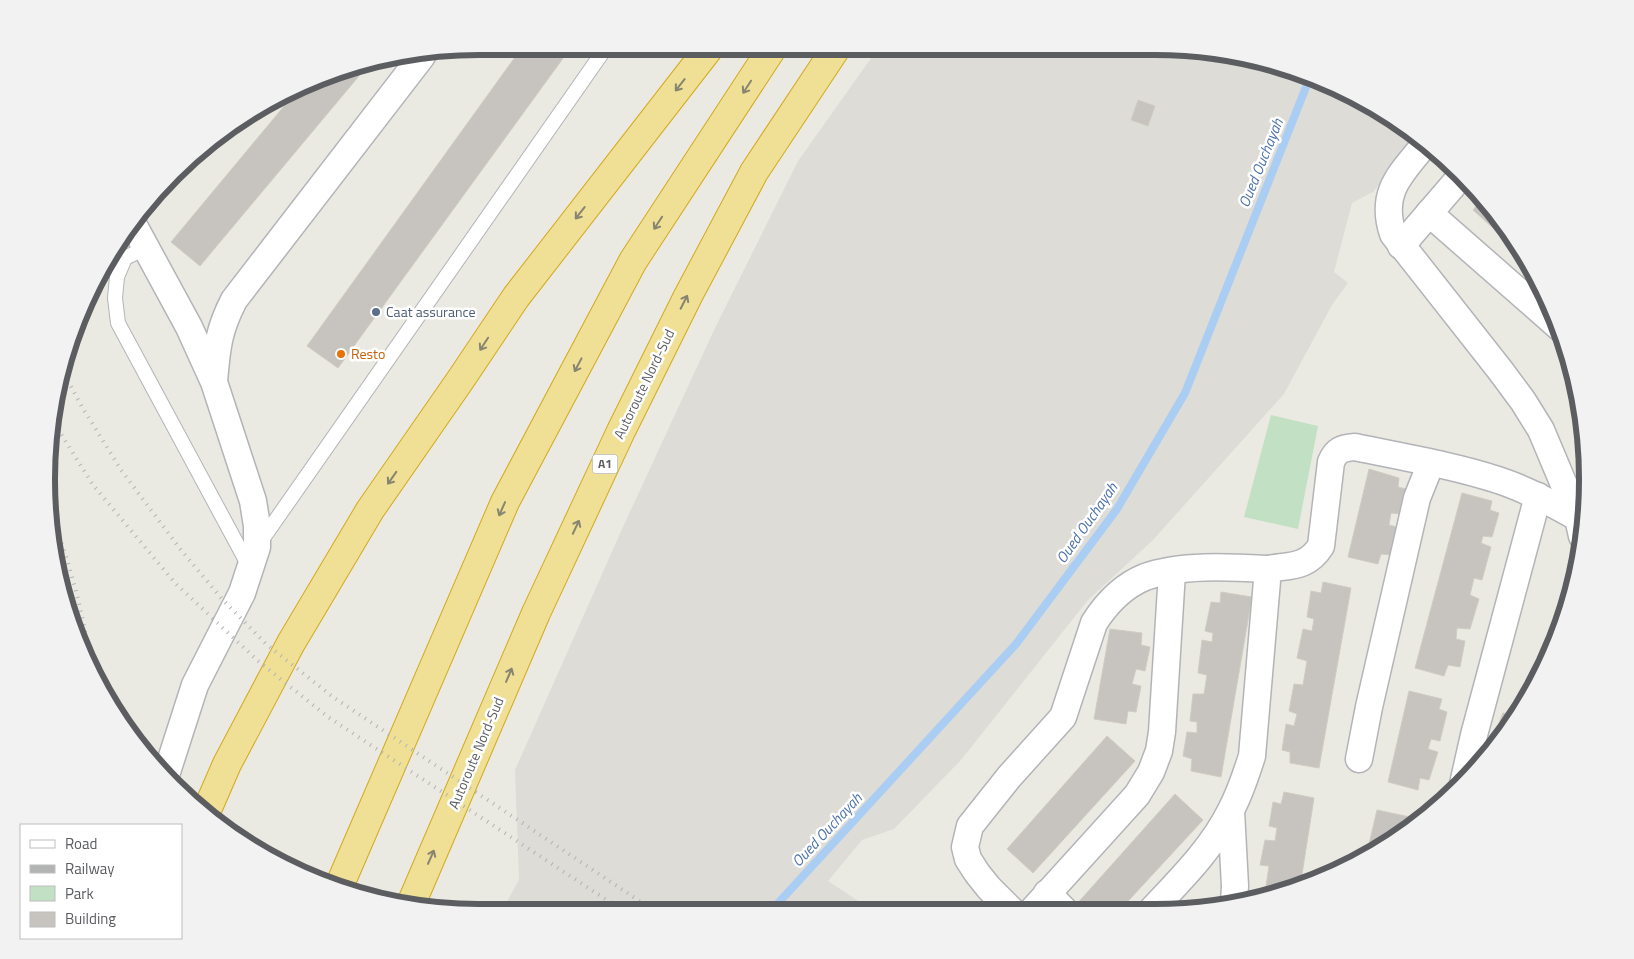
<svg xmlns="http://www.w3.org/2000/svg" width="1634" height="959" font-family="'Titillium Web',sans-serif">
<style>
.industrial{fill:#dddcd7}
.green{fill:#c2e0c4}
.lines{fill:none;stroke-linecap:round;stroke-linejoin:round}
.stream{stroke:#aacdf4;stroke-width:8}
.building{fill:#c7c4bf;stroke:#cfccc2}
.service-casing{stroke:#b3b4b8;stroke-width:16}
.minor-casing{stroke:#b3b4b8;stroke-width:29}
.motorway-casing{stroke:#d2a91b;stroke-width:30}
.service{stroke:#fff;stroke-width:14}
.minor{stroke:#fff;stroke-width:26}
.motorway{stroke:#efe095;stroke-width:28}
.rail{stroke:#b2b3b3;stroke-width:4;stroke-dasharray:1 6;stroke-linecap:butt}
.oneway{stroke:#878471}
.service-dot{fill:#5c6f8a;stroke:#fff;stroke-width:2}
.food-dot{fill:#e8710a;stroke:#fff;stroke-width:2}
.labels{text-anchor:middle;stroke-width:5;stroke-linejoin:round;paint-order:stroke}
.shield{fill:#fff;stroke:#8c8e90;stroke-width:1}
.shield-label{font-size:12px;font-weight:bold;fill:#5b5d61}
.service-label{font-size:14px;fill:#4e5e75;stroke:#fff;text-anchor:start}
.food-label{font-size:14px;fill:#c56008;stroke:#fff;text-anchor:start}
.street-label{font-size:14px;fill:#5b5d61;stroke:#fff}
.water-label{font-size:15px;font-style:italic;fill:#4d73ab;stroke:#fff}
.rim{fill:none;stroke:#5b5d61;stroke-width:6}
</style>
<rect width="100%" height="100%" fill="#ebeae2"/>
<path class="industrial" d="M 879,47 L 1183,47 L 1293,69 L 1395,119 L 1417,138 L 1373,192 L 1352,203 L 1334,272 L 1348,283 L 1332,305 L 1284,394 L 1153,540 L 1088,600 L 961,760 L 894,829 L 862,840 L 828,881 L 875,912 L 501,912 L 519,880 L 515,770 L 622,529 L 715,328 L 798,161 Z"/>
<path class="green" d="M 1271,415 L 1318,426 L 1298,529 L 1244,517 Z"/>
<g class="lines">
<path class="stream" d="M 770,912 L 1016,644 L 1117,509 L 1185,393 L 1310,77"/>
</g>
<g class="building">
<path d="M 523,46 L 572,46 L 338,368 L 307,346 Z"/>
<path d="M 369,64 L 200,266 L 171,242 L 295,93 L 341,69 Z"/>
<path d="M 1138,100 L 1155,106 L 1148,126 L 1131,120 Z"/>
<path d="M 1482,199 L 1515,239 L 1523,255 L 1473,210 Z"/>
<path d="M 1369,469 L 1399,478 L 1398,487 L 1406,489 L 1401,514 L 1391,513 L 1389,525 L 1397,527 L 1391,555 L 1381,554 L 1378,564 L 1348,557 Z"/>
<path d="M 1462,493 L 1492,501 L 1490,510 L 1499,513 L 1492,537 L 1483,536 L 1481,543 L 1491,547 L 1482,580 L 1474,578 L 1470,595 L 1479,599 L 1470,629 L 1457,628 L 1456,639 L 1465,641 L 1460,667 L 1448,665 L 1444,676 L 1415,668 Z"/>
<path d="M 1323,582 L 1351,588 L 1319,768 L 1290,763 L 1290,752 L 1282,750 L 1286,724 L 1294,726 L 1297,714 L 1289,711 L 1294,684 L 1303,685 L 1307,661 L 1297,658 L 1303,629 L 1312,631 L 1314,619 L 1307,617 L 1311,591 L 1321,593 Z"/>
<path d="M 1221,592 L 1252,597 L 1221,777 L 1191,771 L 1192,759 L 1183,756 L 1187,732 L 1197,733 L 1197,722 L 1190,721 L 1193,694 L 1204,694 L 1207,675 L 1198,673 L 1202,640 L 1212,642 L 1213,633 L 1205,631 L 1211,602 L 1220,603 Z"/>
<path d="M 1110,629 L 1142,633 L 1141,645 L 1150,647 L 1145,671 L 1136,669 L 1132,684 L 1141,686 L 1136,712 L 1128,711 L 1126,724 L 1094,719 Z"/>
<path d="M 1409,691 L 1442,699 L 1439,709 L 1447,712 L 1440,741 L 1431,739 L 1428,749 L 1438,752 L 1429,780 L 1420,778 L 1418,790 L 1388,782 Z"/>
<path d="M 1514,702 L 1523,704 L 1515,720 L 1500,739 L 1494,736 L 1503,713 L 1511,714 Z"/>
<path d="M 1107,736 L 1135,761 L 1033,873 L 1007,849 Z"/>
<path d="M 1284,792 L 1314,798 L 1300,887 L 1293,890 L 1256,897 L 1257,893 L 1265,893 L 1269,866 L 1260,865 L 1265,840 L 1275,841 L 1277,828 L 1269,826 L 1273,802 L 1281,804 Z"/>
<path d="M 1175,794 L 1203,820 L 1118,912 L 1081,912 L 1075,906 Z"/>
<path d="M 1377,810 L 1410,817 L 1406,828 L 1366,857 Z"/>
</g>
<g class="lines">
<g class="service-casing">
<g id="service">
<path d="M 147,247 L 125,258 L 117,277 L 115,298 L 118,323 L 250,568"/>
<path d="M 259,544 L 607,46"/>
</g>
</g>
<g class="minor-casing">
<g id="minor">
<path d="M 1425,144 C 1401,174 1379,192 1393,234 L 1500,370 L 1523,401 L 1541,430 L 1578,518"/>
<path d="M 1429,213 L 1559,327"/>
<path d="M 133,224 L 189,327 L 214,382 L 253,501 L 257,526 L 257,547 L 242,593 L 195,685 L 167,772"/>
<path d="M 1401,246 L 1462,175"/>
<path d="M 214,381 C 217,348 218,331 234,300 L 422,56"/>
<path d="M 1359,759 L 1369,707 L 1417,498 L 1431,463"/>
<path d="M 1463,784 L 1474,735 L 1538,496"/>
<path d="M 1231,811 L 1235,886 L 1234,902"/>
<path d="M 1047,893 L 1066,912"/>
<path d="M 1013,912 L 989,888 L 977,873 L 968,859 L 965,847 L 970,826 L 1009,777 L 1063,717 L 1094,623 C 1106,604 1123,586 1145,577 C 1180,564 1231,567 1268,569"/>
<path d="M 1031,912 L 1137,795 L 1151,772 L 1159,751 L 1162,732 L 1172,572"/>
<path d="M 1150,912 C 1179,881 1212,849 1231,810 C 1240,793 1246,775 1252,756 L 1268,569 C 1291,565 1307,568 1321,546 L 1331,462 C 1336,450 1342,448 1355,447 C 1402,457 1452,465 1498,480 C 1526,489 1552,503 1578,518 L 1582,536"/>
</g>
</g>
<g class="motorway-casing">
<g id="motorway">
<path d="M 207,810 L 227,764 L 291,643 L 370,510 L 461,379 L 516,297 L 710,47"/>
<path d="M 338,889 L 505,502 L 633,261 L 773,47"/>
<path d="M 411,904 L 536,613 L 621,431 L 688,296 L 754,172 L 837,47"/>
</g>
</g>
<use href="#service" class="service"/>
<use href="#minor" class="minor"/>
<use href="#motorway" class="motorway"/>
<g class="rail">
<path d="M 61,368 L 82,407 L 121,470 L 181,550 L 222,599 L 266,644 L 333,697 L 656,912"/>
<path d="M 54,423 L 93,485 L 175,583 L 258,661 L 328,717 L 625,912"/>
<path d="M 52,517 C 69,561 82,608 89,655"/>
</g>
</g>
<defs><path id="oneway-shaft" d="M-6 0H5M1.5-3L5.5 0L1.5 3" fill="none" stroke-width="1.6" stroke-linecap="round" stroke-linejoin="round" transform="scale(1.25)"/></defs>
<g class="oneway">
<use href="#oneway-shaft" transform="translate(680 85) rotate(128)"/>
<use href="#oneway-shaft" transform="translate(747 87) rotate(123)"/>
<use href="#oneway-shaft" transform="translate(580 213) rotate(128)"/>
<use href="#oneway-shaft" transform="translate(658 223) rotate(123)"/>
<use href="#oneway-shaft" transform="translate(684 302) rotate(-63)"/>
<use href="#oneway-shaft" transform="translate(484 344) rotate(123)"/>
<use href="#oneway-shaft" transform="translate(578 365) rotate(118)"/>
<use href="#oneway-shaft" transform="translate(392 478) rotate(125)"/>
<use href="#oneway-shaft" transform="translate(502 509) rotate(114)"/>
<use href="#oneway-shaft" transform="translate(576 527) rotate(-65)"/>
<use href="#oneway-shaft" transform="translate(509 675) rotate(-67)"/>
<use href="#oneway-shaft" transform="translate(431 857) rotate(-66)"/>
</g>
<circle class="service-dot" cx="376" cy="312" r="5"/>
<circle class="food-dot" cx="341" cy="354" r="5"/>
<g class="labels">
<rect class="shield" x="592.5" y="454.5" width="25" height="19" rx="4"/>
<g class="shield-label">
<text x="605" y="468">A1</text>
</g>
<g class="service-label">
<text x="386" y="317">Caat assurance</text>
</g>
<g class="food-label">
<text x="351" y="359">Resto</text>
</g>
<g class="street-label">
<text transform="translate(644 384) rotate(-64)" y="5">Autoroute Nord-Sud</text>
<text transform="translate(476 753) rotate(-67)" y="5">Autoroute Nord-Sud</text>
</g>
<g class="water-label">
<text transform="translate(1261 163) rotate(-68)" y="5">Oued Ouchayah</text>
<text transform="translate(1087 523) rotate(-55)" y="5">Oued Ouchayah</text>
<text transform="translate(827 830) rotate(-47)" y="5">Oued Ouchayah</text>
</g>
</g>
<path d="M0 0H1634V959H0ZM479 55H1155A424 424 0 0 1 1579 479V480A424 424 0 0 1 1155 904H479A424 424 0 0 1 55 480V479A424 424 0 0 1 479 55Z" fill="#f2f2f2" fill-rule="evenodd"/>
<path class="rim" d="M479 55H1155A424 424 0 0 1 1579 479V480A424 424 0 0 1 1155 904H479A424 424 0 0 1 55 480V479A424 424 0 0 1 479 55Z"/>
<rect x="20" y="824" width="162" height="115" fill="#ffffff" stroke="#bdbec0"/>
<rect x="30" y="840" width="25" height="8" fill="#ffffff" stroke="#bdbec0"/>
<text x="65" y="849" font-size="15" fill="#5b5d61">Road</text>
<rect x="30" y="865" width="25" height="8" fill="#b2b3b3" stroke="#bdbec0"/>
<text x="65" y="874" font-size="15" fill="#5b5d61">Railway</text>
<rect x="30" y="886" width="25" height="15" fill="#c2e0c4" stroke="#bdbec0"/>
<text x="65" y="899" font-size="15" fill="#5b5d61">Park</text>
<rect x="30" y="912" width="25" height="15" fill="#c7c4bf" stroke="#bdbec0"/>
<text x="65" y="924" font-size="15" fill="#5b5d61">Building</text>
</svg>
